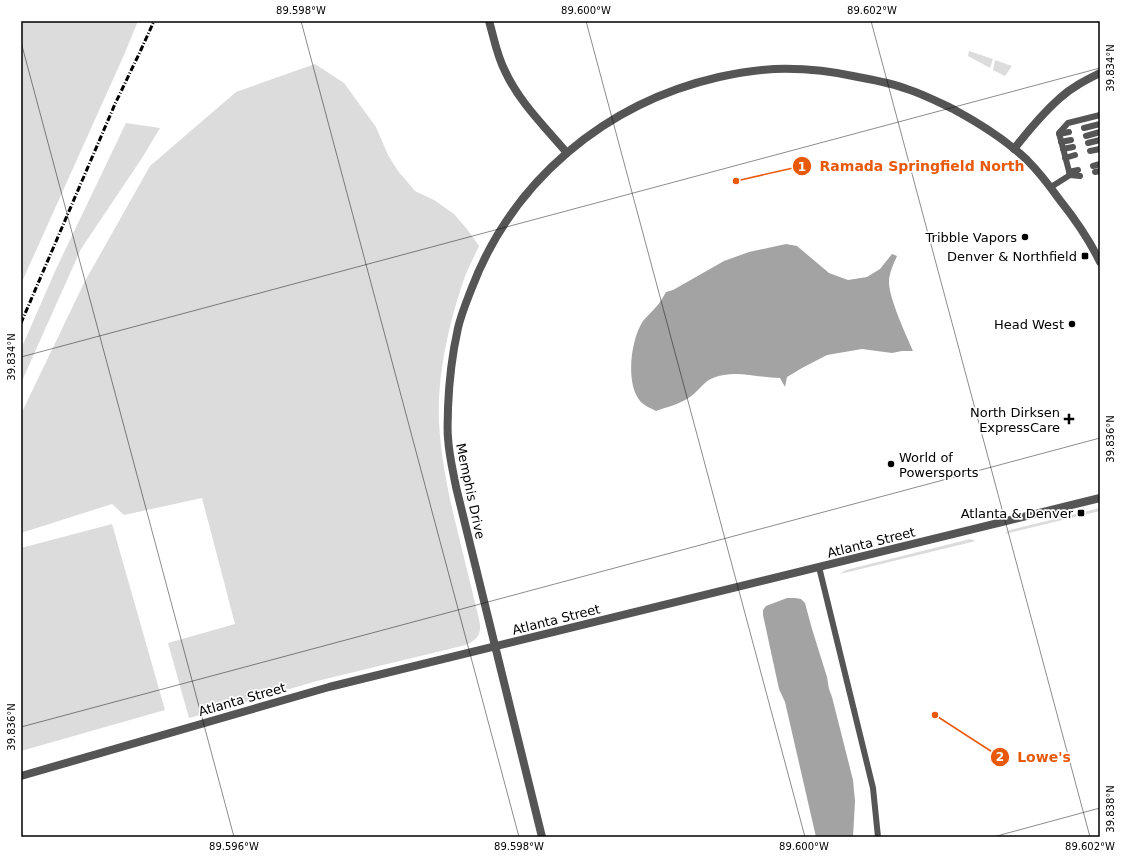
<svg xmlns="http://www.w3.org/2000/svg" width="1121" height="858" font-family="'DejaVu Sans',sans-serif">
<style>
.green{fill:#dcdcdc}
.water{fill:#a3a3a3}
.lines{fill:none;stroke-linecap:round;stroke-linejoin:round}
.lane{stroke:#555;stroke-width:6}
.street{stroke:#555;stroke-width:8}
.rail{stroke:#000;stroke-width:3;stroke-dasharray:6 2 1 2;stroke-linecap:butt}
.ticks{fill:none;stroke:#000;stroke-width:1;stroke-opacity:0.45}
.poi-dot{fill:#000;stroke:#fff;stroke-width:1.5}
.labels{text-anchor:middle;stroke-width:3.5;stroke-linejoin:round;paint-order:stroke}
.poi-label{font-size:13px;fill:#000;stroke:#fff;text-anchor:end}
.street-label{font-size:13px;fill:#000;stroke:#fff}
.leader{fill:none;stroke:#e8590c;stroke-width:1.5}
.callout-dot{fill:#e8590c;stroke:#fff;stroke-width:1.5}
.mark-label{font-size:12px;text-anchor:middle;font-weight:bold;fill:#fff}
.callout-label{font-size:14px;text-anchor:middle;font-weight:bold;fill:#e8590c;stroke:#fff;stroke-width:3.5;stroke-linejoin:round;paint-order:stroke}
.neatline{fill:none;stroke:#000;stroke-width:1.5}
.ticks-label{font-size:10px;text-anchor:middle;fill:#000}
</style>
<rect width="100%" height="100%" fill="#fff"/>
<g class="green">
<path d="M 21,21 L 138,21 L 124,55 L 21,284 Z"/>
<path d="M 969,51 L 993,59 L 990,68 L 968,56 Z"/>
<path d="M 995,60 L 1012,66 L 1005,76 L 993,70 Z"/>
<path d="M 315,64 L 344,83 L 376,127 L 388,155 L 398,171 L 415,191 L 434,200 L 454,214 L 467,229 L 479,246 C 473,259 466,272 462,285 C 448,327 437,378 439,422 C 441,460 449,497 458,533 C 465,562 472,590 479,619 C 482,633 479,639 466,645 L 317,681 L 189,718 L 168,643 L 235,624 L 202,498 L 124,515 L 112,504 L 21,533 L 21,414 L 84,283 L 150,166 L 236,92 Z"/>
<path d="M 126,123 L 160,128 L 142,158 L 81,249 L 21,383 L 21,349 L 57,267 Z"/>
<path d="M 1100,508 L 1100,511 L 1004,534 L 1010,530 Z"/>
<path d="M 112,524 L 165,710 L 21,751 L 21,548 Z"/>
<path d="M 970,539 L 976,541 L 840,574 L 846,570 Z"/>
</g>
<g class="water">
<path d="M 786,244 L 797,246 L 829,273 L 848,280 L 867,277 L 880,269 L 892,254 L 897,256 C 894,263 890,271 889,280 C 888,297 906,334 913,351 L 902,351 L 892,353 L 862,349 L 827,355 L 802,368 L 787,377 L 785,387 L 780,378 C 757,378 735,369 713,378 C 704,381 698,392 690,397 C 680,404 667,407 656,411 C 650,408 641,404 638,398 C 626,380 631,339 643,321 C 647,316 652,312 656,307 C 660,303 663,297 666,292 L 673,290 L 724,261 L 749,252 Z"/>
<path d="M 787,598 L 795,598 L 801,599 L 805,603 L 812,629 L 827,677 L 829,689 L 832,697 L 853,780 L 855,801 L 853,837 L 816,837 L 785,702 L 779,689 L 763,615 L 763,610 L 766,606 Z"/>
</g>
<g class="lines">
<g class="lane">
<path d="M 1084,128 L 1100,124"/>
<path d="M 1059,134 L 1069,132"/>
<path d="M 1086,136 L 1100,132"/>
<path d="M 1061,142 L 1071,140"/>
<path d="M 1088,143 L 1100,140"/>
<path d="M 1063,149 L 1073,147"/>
<path d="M 1090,151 L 1100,149"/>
<path d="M 1065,158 L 1075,155"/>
<path d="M 1093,166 L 1100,164"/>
<path d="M 1069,172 L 1078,170"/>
<path d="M 1095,172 L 1100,171"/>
<path d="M 1070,175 L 1080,176"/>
<path d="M 1051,187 L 1070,175 L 1059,133 L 1068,123 L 1100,115"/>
<path d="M 819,567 L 873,788 L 878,837"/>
</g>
<g class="street">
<path d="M 489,21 C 494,38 497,56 505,71 C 519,102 545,127 567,153"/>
<path d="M 1014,149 C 1028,131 1043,113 1060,98 C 1072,87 1086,80 1100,73"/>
<path d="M 21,776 L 329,687 L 1100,498"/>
<path d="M 542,837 L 456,487 C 453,471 449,455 448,438 C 447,428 448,418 448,408 C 449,381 452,355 458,328 C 461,315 466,303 471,290 C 512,181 605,103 719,77 C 737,73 755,70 774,69 C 802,68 831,71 858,77 C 874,80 891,83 907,89 C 923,94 938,102 953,109 C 979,123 1006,140 1027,160 C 1039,172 1049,185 1059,199 C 1075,219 1089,239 1100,262"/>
</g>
<path class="rail" d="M 21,323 L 115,104 L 139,54 L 154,21"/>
</g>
<path class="ticks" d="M 301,21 L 519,837M 586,21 L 805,837M 871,21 L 1090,837M 21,42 L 234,837M 21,357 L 1100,68M 21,727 L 1100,438M 993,837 L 1100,808"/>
<g class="poi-dot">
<circle cx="1025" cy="237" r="4"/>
<rect x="1081" y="252" width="8" height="8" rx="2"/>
<circle cx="1072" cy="324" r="4"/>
<path d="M1067 413h4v4h4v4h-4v4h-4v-4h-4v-4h4z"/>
<circle cx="891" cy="464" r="4"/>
<rect x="1077" y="509" width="8" height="8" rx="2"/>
</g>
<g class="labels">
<g class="poi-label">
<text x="1017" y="242">Tribble Vapors</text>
<text x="1077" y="261">Denver &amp; Northfield</text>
<text x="1064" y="329">Head West</text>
<text x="1060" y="417">North Dirksen<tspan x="1060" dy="15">ExpressCare</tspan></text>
<text x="899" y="462" text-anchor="start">World of<tspan x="899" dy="15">Powersports</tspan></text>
<text x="1073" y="518">Atlanta &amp; Denver</text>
</g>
<g class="street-label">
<text transform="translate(471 491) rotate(78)" y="5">Memphis Drive</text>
<text transform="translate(871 542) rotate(-14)" y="5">Atlanta Street</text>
<text transform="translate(556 619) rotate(-14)" y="5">Atlanta Street</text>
<text transform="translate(242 699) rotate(-16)" y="5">Atlanta Street</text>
</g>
</g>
<path class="leader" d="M736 181L802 166M935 715L1000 757"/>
<g class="callout-dot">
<circle cx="736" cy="181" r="4"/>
<circle cx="935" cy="715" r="4"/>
<circle cx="802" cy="166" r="10"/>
<circle cx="1000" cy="757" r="10"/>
</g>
<g class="mark-label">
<text x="802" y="171">1</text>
<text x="1000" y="761">2</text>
</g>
<g class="callout-label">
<text x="922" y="171">Ramada Springfield North</text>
<text x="1044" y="762">Lowe's</text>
</g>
<rect width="1121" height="858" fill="none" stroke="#ffffff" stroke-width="44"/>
<rect x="22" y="22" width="1077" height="814" class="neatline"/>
<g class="ticks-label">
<text x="301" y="14">89.598°W</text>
<text x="586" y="14">89.600°W</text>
<text x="872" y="14">89.602°W</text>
<text transform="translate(1110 68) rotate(-90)" y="4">39.834°N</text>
<text transform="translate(11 357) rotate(-90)" y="4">39.834°N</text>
<text transform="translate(1110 439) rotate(-90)" y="4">39.836°N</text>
<text transform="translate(11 727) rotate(-90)" y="4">39.836°N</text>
<text transform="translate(1110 809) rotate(-90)" y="4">39.838°N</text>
<text x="234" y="850">89.596°W</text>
<text x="519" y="850">89.598°W</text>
<text x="804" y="850">89.600°W</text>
<text x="1090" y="850">89.602°W</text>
</g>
</svg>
